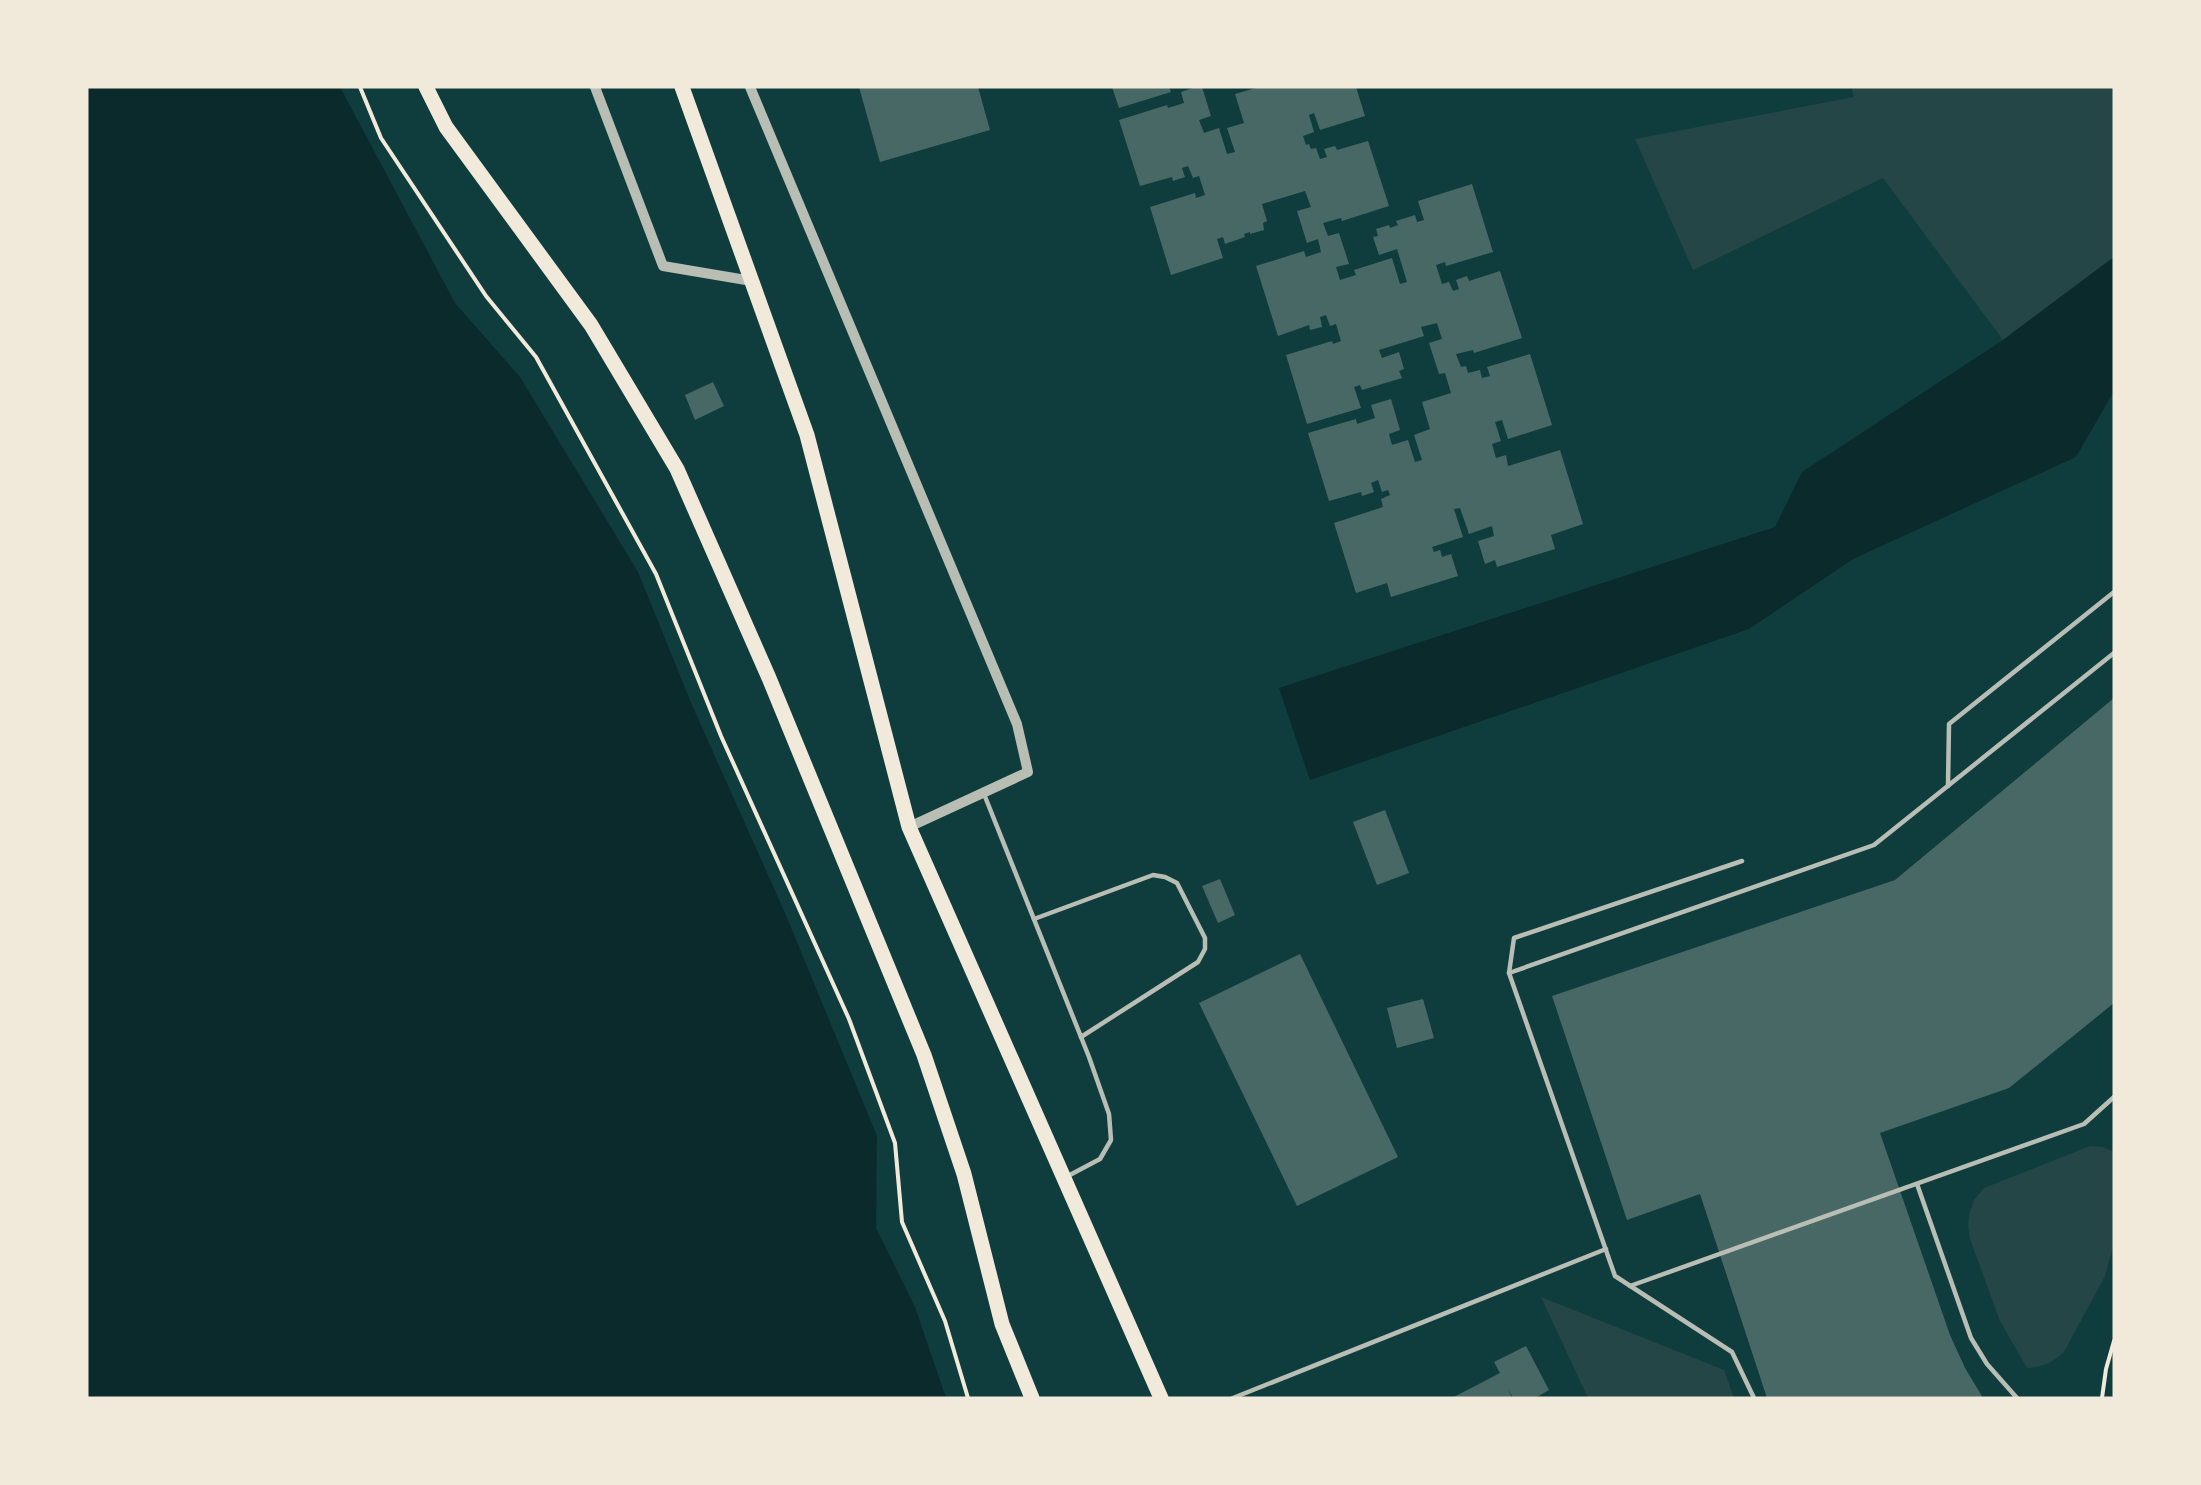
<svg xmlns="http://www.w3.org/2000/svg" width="2201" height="1485" font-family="Lato,sans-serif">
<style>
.green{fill:#244646}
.water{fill:#0a2a2b}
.building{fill:#486865}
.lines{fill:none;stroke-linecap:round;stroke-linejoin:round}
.path{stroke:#f1e9da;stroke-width:4}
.service{stroke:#b8beb3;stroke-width:4.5}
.tertiary{stroke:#b8beb3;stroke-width:10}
.primary{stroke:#f1e9da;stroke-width:15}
</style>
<rect width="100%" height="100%" fill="#0f3d3e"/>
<g class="green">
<path d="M 1851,87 L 2114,87 L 2114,257 L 2003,340 L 1883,178 L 1693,270 L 1635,139 L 1854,97 Z"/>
<path d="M 2090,1146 L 2103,1147 L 2114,1152 L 2114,1243 L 2105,1276 L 2064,1352 C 2052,1363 2043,1367 2027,1368 L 2000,1321 L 1970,1239 L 1968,1227 L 1969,1215 L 1974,1200 L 1984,1188 Z"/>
<path d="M 1541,1297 L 1724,1370 L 1734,1398 L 1588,1398 Z"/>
</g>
<g class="water">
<path d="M 87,87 L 340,87 L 455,303 L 520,377 L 638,572 L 692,705 L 785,913 L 877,1136 L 876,1228 L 915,1307 L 946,1398 L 87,1398 Z"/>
<path d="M 2114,257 L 2114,391 L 2076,457 L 1853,559 L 1749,629 L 1310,780 L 1279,688 L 1775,527 L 1802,472 L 2003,340 Z"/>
</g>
<g class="building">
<path d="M 859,87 L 978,87 L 990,130 L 880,162 Z"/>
<path d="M 1112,87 L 1169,87 L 1171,92 L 1119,108 Z"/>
<path d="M 1196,87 L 1202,87 L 1211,116 L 1199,120 L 1204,133 L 1219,128 L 1227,154 L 1235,152 L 1227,128 L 1244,123 L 1235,94 L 1259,87 L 1356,87 L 1365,116 L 1320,130 L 1314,113 L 1309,115 L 1314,132 L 1303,136 L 1306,145 L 1309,144 L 1311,149 L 1316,148 L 1320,159 L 1327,157 L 1324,149 L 1335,146 L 1337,150 L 1368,141 L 1389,206 L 1342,221 L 1341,218 L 1323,223 L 1328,236 L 1339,233 L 1349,264 L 1336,267 L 1340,280 L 1356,275 L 1354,270 L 1392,258 L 1400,284 L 1407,282 L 1397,249 L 1379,255 L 1373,237 L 1378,236 L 1376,229 L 1389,225 L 1390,228 L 1398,225 L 1396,221 L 1415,215 L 1417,222 L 1424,220 L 1418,201 L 1472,184 L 1493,252 L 1446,266 L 1445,262 L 1436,265 L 1442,284 L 1449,282 L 1453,291 L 1459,289 L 1456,280 L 1467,276 L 1469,281 L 1500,271 L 1522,338 L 1474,353 L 1473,350 L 1456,354 L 1461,367 L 1466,366 L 1468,373 L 1480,370 L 1482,378 L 1490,376 L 1487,367 L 1530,354 L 1552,425 L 1508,439 L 1502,420 L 1495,422 L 1501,441 L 1492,444 L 1496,458 L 1506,455 L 1508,466 L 1560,450 L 1583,524 L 1551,535 L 1555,549 L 1497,567 L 1495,560 L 1485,564 L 1478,541 L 1494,536 L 1492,526 L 1469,534 L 1460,508 L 1454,509 L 1463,537 L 1432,547 L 1434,552 L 1440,550 L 1442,557 L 1451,554 L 1458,576 L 1391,597 L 1387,583 L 1356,593 L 1334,523 L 1383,507 L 1381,499 L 1390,495 L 1388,490 L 1382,492 L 1378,480 L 1371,483 L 1374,492 L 1362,496 L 1361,492 L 1329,501 L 1308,433 L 1356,419 L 1357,424 L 1375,418 L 1371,405 L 1391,399 L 1400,430 L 1389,434 L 1392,445 L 1408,440 L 1415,462 L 1422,460 L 1414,435 L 1430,429 L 1422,402 L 1451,393 L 1445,373 L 1439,374 L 1429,343 L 1442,339 L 1437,323 L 1421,327 L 1424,336 L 1379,350 L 1382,358 L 1399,352 L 1404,369 L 1399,371 L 1402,378 L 1362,390 L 1360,385 L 1354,387 L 1361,408 L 1307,424 L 1286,355 L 1332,341 L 1333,344 L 1341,341 L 1336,324 L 1330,326 L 1326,315 L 1320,317 L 1322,327 L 1310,330 L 1309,325 L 1278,336 L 1256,266 L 1304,251 L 1306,257 L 1321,252 L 1318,239 L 1307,243 L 1297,211 L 1311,207 L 1305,191 L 1262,204 L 1267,221 L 1263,223 L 1264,230 L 1250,234 L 1250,232 L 1244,234 L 1245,237 L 1225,244 L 1223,237 L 1217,239 L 1223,258 L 1171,275 L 1150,207 L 1195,193 L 1196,198 L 1205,195 L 1199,176 L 1193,178 L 1188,166 L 1182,168 L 1185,177 L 1173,181 L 1172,177 L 1140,186 L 1119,120 L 1167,105 L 1168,108 L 1184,103 L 1181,92 Z"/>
<path d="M 713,382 L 724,406 L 695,420 L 685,395 Z"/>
<path d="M 2114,698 L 2114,1003 L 2009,1088 L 1880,1133 L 1950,1335 L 1965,1368 L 1983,1398 L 1767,1398 L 1700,1194 L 1627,1220 L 1552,996 L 1895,880 Z"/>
<path d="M 1385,810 L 1409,873 L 1377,885 L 1353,822 Z"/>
<path d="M 1220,879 L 1235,915 L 1218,923 L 1202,886 Z"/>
<path d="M 1300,954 L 1398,1157 L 1297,1206 L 1199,1003 Z"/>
<path d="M 1423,999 L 1434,1038 L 1397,1048 L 1387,1008 Z"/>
<path d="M 1526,1346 L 1549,1390 L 1535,1398 L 1513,1398 L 1508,1389 L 1512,1398 L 1452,1398 L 1500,1373 L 1494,1362 Z"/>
</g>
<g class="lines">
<g class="path">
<path d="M 360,87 L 381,138 L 486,296 L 536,357 L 656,574 L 721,736 L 849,1019 L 895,1143 L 902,1222 L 945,1321 L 968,1398"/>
<path d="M 2102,1398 L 2106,1369 L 2114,1341"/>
</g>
<g class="service">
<path d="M 1948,786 L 1949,724 L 2114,592"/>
<path d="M 984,794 L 1089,1057 L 1109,1114 L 1111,1140 L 1100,1159 L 1066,1177"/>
<path d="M 1034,919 L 1153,875 L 1165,877 L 1177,883 L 1205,938 L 1205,949 L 1198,962 L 1081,1037"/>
<path d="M 1509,973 L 1514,938 L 1742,861"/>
<path d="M 1917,1184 L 1971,1338 L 1987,1364 L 2017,1398"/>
<path d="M 1630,1286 L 2084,1124 L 2114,1097"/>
<path d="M 1233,1398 L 1606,1249"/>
<path d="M 1754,1398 L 1732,1352 L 1615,1276 L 1509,973 L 1874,845 L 2114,653"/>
</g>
<g class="tertiary">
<path d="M 595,87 L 663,266 L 752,281"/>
<path d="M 750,87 L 1017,724 L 1028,772 L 909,827"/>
</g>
<g class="primary">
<path d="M 426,87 L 446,127 L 591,325 L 677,469 L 769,678 L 924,1055 L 964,1174 L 1002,1324 L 1032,1398"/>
<path d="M 682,87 L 807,435 L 909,827 L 1161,1398"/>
</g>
</g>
<rect width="2201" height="1485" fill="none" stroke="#f1e9da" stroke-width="177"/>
</svg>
